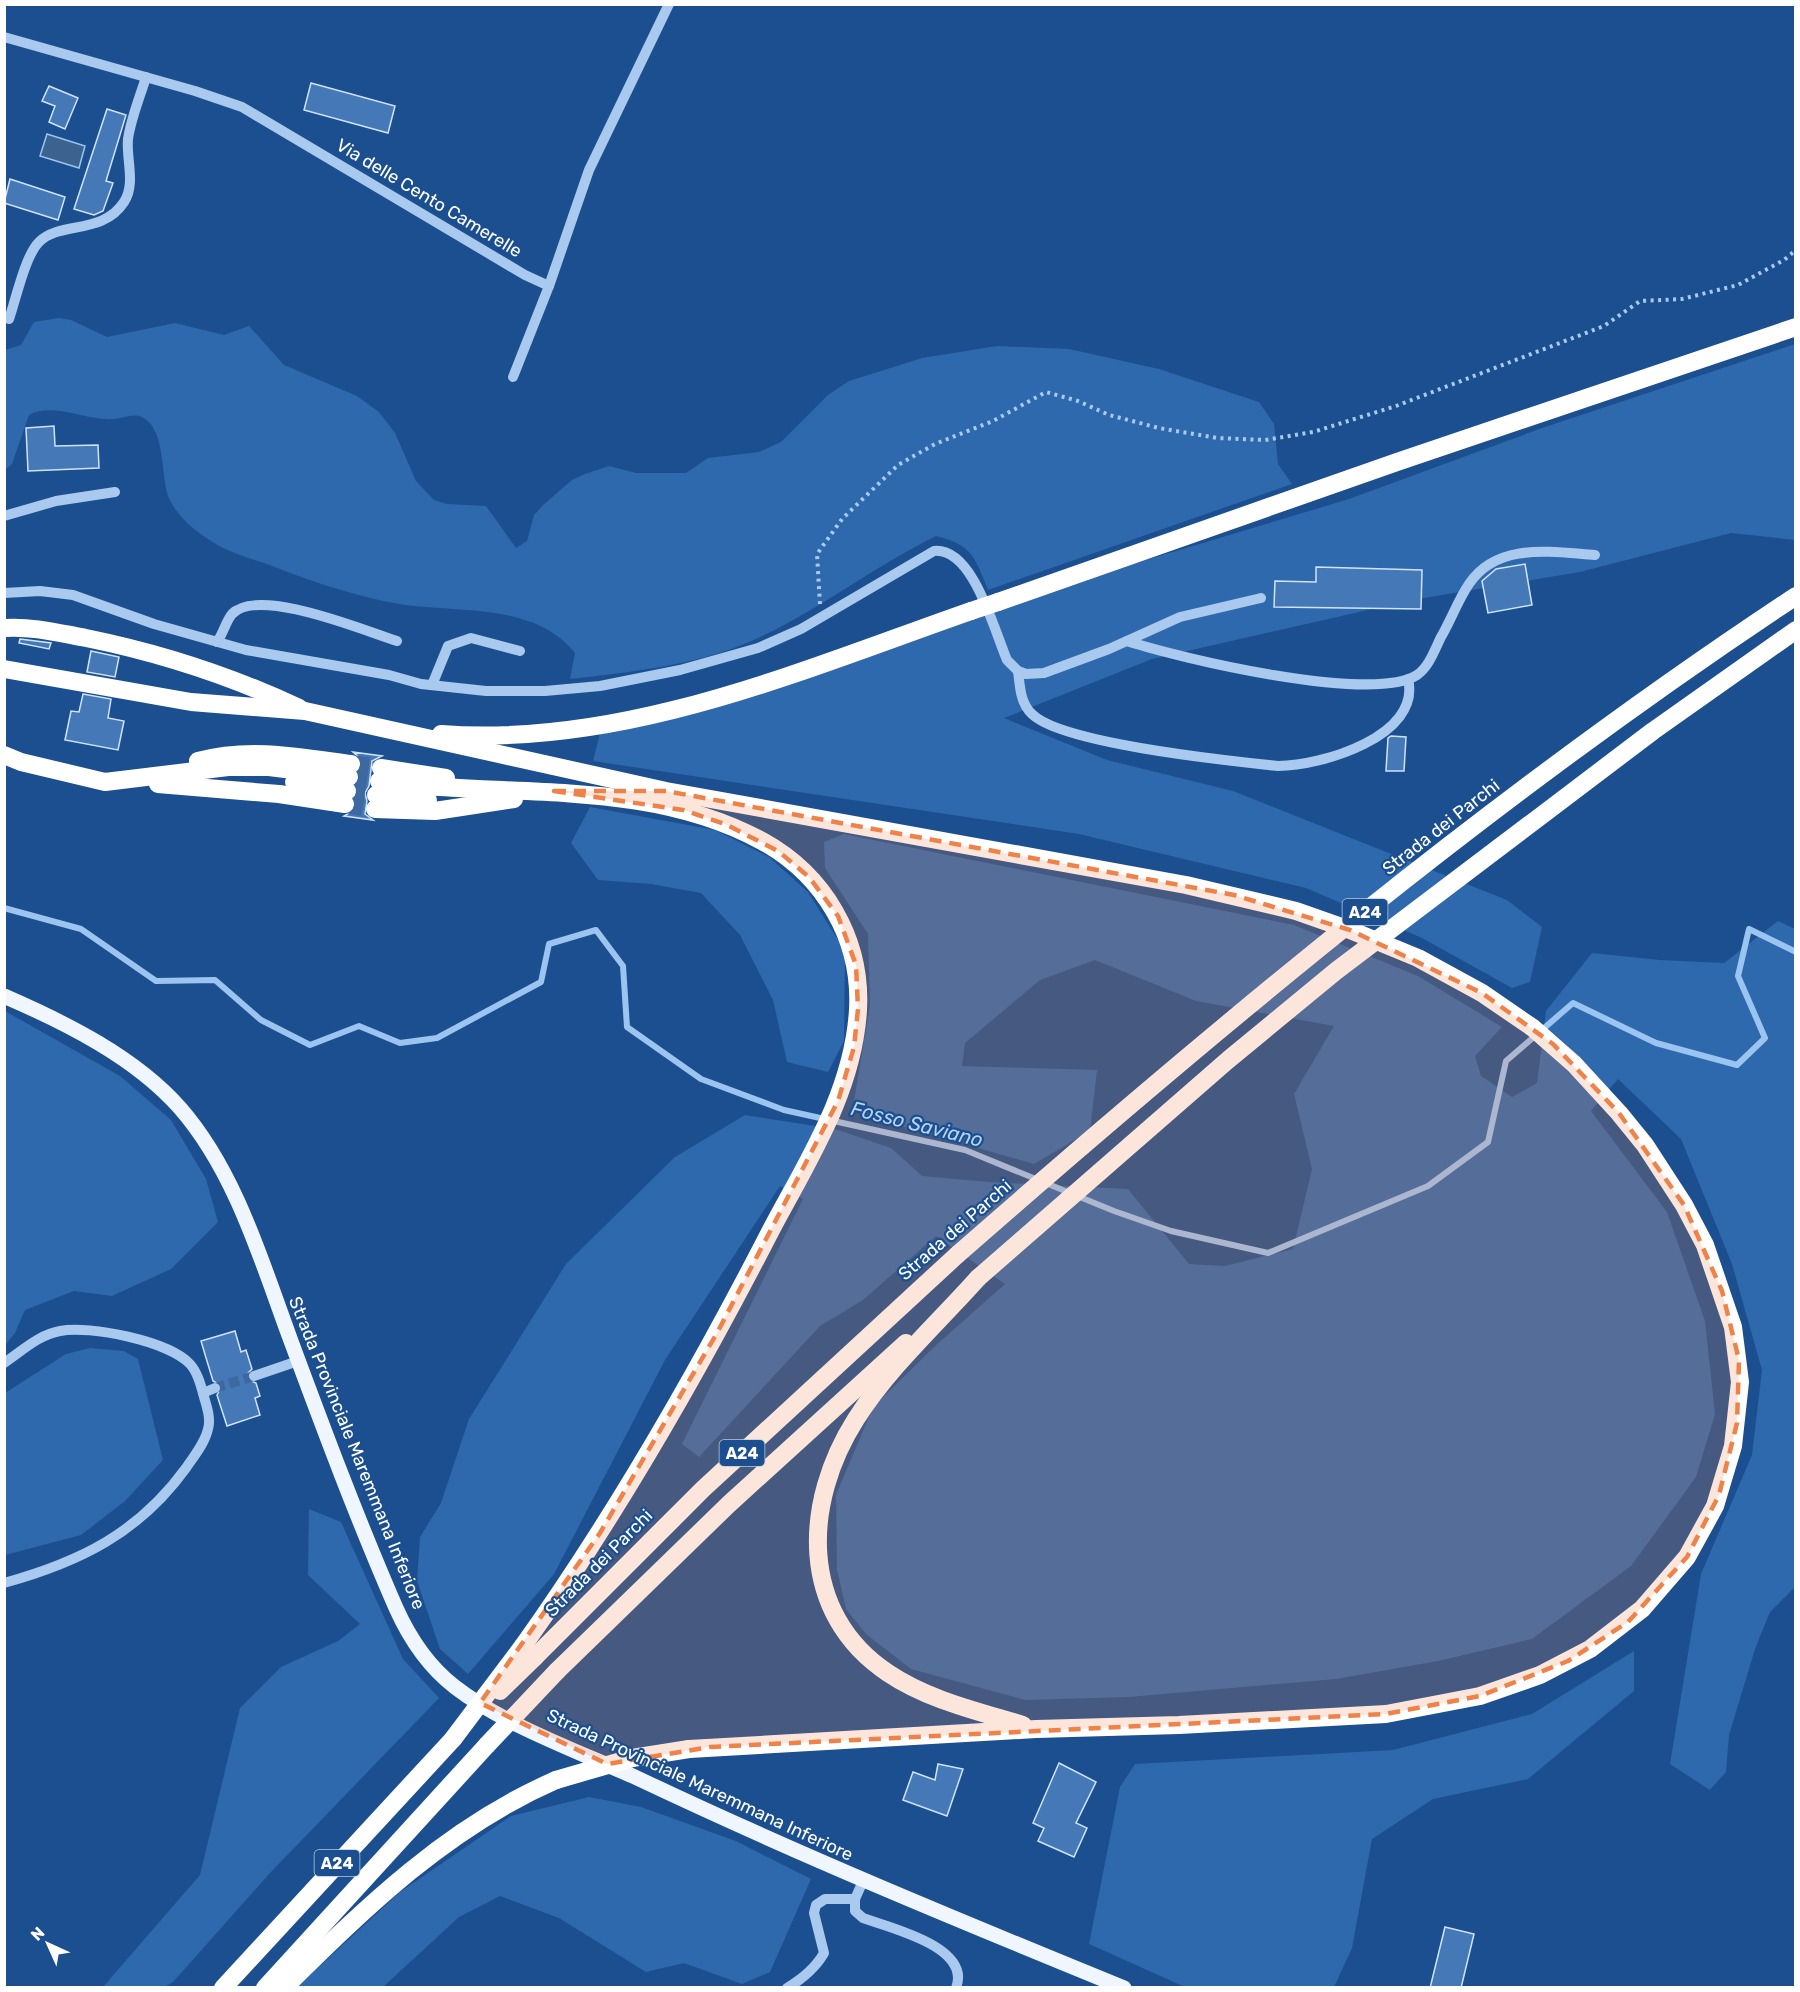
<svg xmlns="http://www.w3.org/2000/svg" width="1800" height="1992" font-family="Rubik,sans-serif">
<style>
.green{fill:#2e69ad}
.water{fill:#3c6290;stroke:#9cc4f0;stroke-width:1.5}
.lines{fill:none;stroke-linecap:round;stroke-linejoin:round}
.stream{stroke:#9cc4f0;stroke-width:6}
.building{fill:#4478b7;stroke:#cfe3fa;stroke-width:1.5}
.minor-tunnel{stroke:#3d69a0;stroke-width:10;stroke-dasharray:10 5;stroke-linecap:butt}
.highway-tunnel{stroke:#3d69a0;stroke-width:18;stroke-dasharray:18 9;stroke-linecap:butt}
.path{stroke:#a9c9ee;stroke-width:4;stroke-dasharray:3 4.5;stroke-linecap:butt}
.minor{stroke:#a9c9ee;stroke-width:10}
.major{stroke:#f0f6ff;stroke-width:15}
.highway{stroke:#fff;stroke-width:18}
.highway-bridge{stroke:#fff;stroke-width:18}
.marked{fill:#ee8249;fill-opacity:0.2;stroke:#ee8249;stroke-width:4.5;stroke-dasharray:12 8;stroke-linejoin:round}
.labels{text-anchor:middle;stroke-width:4.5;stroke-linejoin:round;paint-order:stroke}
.shield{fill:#1b4f8f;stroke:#bbcadd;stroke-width:1.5}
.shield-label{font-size:16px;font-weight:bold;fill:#fff}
.street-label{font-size:18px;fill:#fff;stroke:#1b4f8f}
.water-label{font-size:20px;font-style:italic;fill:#b5d3f5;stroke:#1b4f8f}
</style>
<rect width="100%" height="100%" fill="#1b4f8f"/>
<g class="green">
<path d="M 59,318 L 71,320 L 107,337 L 175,323 L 224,335 L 249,326 L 284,365 L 357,396 L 379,412 L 395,433 L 416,481 L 434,500 L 447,504 L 486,506 L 516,548 L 527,541 L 534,515 L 543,505 L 572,480 L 585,474 L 609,466 L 636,473 L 686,473 L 708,458 L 759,452 L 781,442 L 828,395 L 849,381 L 922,358 L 997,346 L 1069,349 L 1159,369 L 1259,402 L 1274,424 L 1278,464 L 1292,484 L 988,590 C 975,557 972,545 936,536 C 871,568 814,614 749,642 C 693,666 629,672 570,679 L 575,653 C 532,599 449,615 388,602 C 346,593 307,580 267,564 C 252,559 235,554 221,547 C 201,536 178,519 169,498 C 160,477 167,425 139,416 C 132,414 121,419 113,419 C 105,420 98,418 90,417 C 71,413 46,405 29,415 L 12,464 L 5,470 L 5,350 L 21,345 L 34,322 Z"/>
<path d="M 1795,344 L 1795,540 L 1731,533 L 1580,572 L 1412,600 L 1152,659 L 1004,718 L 1107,760 L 1233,791 L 1507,900 L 1542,927 L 1530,982 L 1512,988 L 1422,938 L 1306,888 L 1079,834 L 593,761 L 600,733 L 793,684 L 1106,572 L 1349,499 L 1542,428 Z"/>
<path d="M 590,807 L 715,830 L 769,857 L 808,892 L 845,951 L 844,1041 L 828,1072 L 787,1062 L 773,1000 L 740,935 L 701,893 L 651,884 L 598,880 L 571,843 Z"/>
<path d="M 844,834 L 1294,925 L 1418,976 L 1502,1027 L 1475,1056 L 1481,1076 L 1512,1097 L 1537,1083 L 1546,1011 L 1592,953 L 1660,960 L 1724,963 L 1778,921 L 1795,929 L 1795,1587 L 1770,1612 L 1755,1649 L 1729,1735 L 1726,1772 L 1710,1790 L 1670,1764 L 1701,1574 L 1752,1455 L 1762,1370 L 1732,1264 L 1681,1139 L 1618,1079 L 1591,1111 L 1667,1212 L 1705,1321 L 1715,1414 L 1696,1477 L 1631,1566 L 1532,1639 L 1438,1661 L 1336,1679 L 1129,1697 L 1025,1700 L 911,1669 L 866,1634 L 846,1609 L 837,1570 L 836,1495 L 873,1407 L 934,1347 L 1005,1284 L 936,1236 L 863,1300 L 820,1326 L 699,1457 L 682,1444 L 803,1199 L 780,1186 L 665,1360 L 554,1574 L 468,1674 L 440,1649 L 417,1581 L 420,1537 L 441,1503 L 469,1419 L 566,1264 L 675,1157 L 745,1115 L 835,1129 L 891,1148 L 922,1176 L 989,1182 L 1128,1189 L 1189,1264 L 1225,1266 L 1293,1249 L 1312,1169 L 1294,1094 L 1334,1026 L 1196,1001 L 1095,960 L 1040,980 L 965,1043 L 962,1066 L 1097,1070 L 1090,1131 L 1034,1164 L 867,1116 L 854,1101 L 870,1005 L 868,934 L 825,868 L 824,842 Z"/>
<path d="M 5,1011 L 120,1076 L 171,1120 L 206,1179 L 218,1222 L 171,1269 L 112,1296 L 74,1291 L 25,1310 L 15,1333 L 5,1345 Z"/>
<path d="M 90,1348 L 124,1351 L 138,1359 L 163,1460 L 125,1501 L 81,1535 L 5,1555 L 5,1393 L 66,1354 Z"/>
<path d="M 309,1509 L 341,1522 L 403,1659 L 439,1698 L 270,1873 L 174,1981 L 165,1987 L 103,1987 L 200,1875 L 240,1708 L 281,1667 L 338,1641 L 360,1624 L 308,1575 Z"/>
<path d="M 1634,1651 L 1634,1691 L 1528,1779 L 1433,1799 L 1372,1839 L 1352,1948 L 1334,1987 L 1185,1987 L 1089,1944 L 1120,1787 L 1135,1764 L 1393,1750 L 1532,1714 Z"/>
<path d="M 589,1797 L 641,1807 L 736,1841 L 811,1879 L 770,1972 L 742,1984 L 684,1963 L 646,1972 L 559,1918 L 500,1896 L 459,1917 L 383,1987 L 296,1988 L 400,1892 L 511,1816 Z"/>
</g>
<path class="water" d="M 47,134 L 85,146 L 79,168 L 40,156 Z"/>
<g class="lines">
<path class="stream" d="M 4,908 L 81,929 L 156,981 L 215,980 L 261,1020 L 310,1045 L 359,1026 L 400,1043 L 437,1038 L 541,982 L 549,944 L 596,930 L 623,966 L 627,1027 L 701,1079 L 784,1110 L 965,1150 L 1114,1211 L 1171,1231 L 1268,1253 L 1428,1186 L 1488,1142 L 1506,1061 L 1573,1003 L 1656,1043 L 1737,1065 L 1765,1038 L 1738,976 L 1749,929 L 1796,952"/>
</g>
<g class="building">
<path d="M 311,83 L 395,106 L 388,133 L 304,110 Z"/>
<path d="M 49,86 L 78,98 L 65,129 L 49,122 L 55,106 L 42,101 Z"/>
<path d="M 107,109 L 126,115 L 106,181 L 113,183 L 103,211 L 94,215 L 74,209 Z"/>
<path d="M 10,179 L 65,197 L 58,220 L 4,203 Z"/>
<path d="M 54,426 L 55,446 L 98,445 L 99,468 L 28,471 L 26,428 Z"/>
<path d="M 1525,564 L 1532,605 L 1488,613 L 1482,581 L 1496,569 Z"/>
<path d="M 1316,567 L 1422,570 L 1421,609 L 1274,607 L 1275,581 L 1316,582 Z"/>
<path d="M 20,639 L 51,643 L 49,649 L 19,643 Z"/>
<path d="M 91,651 L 119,657 L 115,677 L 87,672 Z"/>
<path d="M 83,694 L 111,699 L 108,718 L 124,721 L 118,750 L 65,740 L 71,711 L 79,712 Z"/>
<path d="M 1391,736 L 1406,737 L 1404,771 L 1386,771 L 1388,738 Z"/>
<path d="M 353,752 L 382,756 L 372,761 L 369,786 L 365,793 L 367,801 L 365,814 L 373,820 L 344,816 L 353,811 L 356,806 L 356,785 L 362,766 L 361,759 Z"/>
<path d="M 235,1331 L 241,1352 L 246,1350 L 252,1369 L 247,1374 L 247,1379 L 256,1383 L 260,1396 L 255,1398 L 260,1415 L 227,1426 L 217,1395 L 222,1386 L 213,1381 L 201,1341 Z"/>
<path d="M 1059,1763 L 1096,1782 L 1076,1823 L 1087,1828 L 1074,1857 L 1038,1841 L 1044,1828 L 1033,1823 Z"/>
<path d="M 938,1764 L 963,1769 L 947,1816 L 903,1800 L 913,1772 L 935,1780 Z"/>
<path d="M 1445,1927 L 1474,1934 L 1461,1988 L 1430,1988 Z"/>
</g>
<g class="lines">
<path class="minor-tunnel" d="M 215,1388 L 254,1376"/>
<g class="highway-tunnel">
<path d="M 351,764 L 381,768"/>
<path d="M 349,777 L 379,781"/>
<path d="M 347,791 L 376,795"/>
<path d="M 345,804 L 375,809"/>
</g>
<path class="path" d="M 820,604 L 817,554 L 842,519 L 898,465 L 935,444 L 993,421 L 1046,392 L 1078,401 L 1109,415 L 1159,428 L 1217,438 L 1265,440 L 1313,432 L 1396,406 L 1604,326 L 1640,301 L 1682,299 L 1738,285 L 1784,260 L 1796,250"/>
<g class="minor">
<path d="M 4,37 L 195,91 L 242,107 L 525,275 L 549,286 L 589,170 L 669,4"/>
<path d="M 9,319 C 16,299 25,256 39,242 C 59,221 103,235 124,202 C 136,184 126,159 128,139 C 131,118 140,97 146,77"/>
<path d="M 513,377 L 549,286"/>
<path d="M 4,516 L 56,501 L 115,492"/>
<path d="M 4,593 L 40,591 L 73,595 L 154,624 L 246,650 L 389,675 L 421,684 L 486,691 L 545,691 L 600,686 L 680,670 L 758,648 L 801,629 L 934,551 C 973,547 994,630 1007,660 L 1018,671 L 1026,674 L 1044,673 L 1109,649 L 1180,617 L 1261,598"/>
<path d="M 1127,641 C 1179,658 1372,704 1417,675 C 1429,667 1435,649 1441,637 C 1451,620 1458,600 1469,584 C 1497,542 1551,552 1595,555"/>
<path d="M 217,642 C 223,634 226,621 232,614 C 258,586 365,631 397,641"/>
<path d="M 1018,671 C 1020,686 1020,703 1032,714 C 1062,744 1231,761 1278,766 C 1321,766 1422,736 1408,679"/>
<path d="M 432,685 L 448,646 L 471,638 L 520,651"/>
<path d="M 4,1363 C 22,1351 38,1335 60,1331 C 89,1325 169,1341 190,1364 C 198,1373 201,1386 204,1397 C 207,1407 211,1419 208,1429 C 205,1443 194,1456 186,1468 C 139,1533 80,1562 4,1583"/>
<path d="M 254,1376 L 298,1361"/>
<path d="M 203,1393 L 215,1388"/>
<path d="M 855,1899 L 855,1911 L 863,1918 C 891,1928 972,1947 956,1988"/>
<path d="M 787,1988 C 802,1979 815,1969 824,1953 L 814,1913 L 816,1905 L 825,1899 L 855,1899 L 863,1881"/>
</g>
<path class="major" d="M 4,996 C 66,1023 135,1057 180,1108 C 236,1172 262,1263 291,1341 C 324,1430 358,1521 396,1608 C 409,1637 429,1667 455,1687 C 504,1725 580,1752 637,1778 C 797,1854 960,1921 1124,1988"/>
<g class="highway">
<path d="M 998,602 L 1397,462 L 1796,327"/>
<path d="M 4,628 C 32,626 59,633 86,638 C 160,653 231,676 299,708"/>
<path d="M 4,669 L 191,702 L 305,711 L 666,791 L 1186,885 L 1296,911 L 1350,930 L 1418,958 L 1482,993 L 1533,1028 L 1574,1064 L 1619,1113 L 1645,1145 L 1684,1205 L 1705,1245 L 1733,1327 L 1740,1382 L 1733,1446 L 1715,1506 L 1687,1557 L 1642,1609 L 1590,1649 L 1540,1675 L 1480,1696 L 1386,1714 L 1179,1725 L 1036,1729 L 689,1749"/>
<path d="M 441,734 C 624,748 802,670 971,611"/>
<path d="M 4,755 L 21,762 L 105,782 L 228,767 L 269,767 L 349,777"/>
<path d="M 198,761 C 250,747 299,757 351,764"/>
<path d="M 381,768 L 446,778"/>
<path d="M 379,781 C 506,799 645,777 762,841 C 824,875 862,939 858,1010 C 853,1092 808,1160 771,1230 C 697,1374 617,1514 523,1646"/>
<path d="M 294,782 L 347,791"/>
<path d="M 158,784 L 279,794 L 345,804"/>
<path d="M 376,795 L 428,800"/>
<path d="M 375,809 L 435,811 L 514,799"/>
<path d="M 978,1278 C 938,1323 889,1367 856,1419 C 803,1502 798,1613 888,1673 C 928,1700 977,1711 1023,1725"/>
<path d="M 535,1657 L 703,1489 L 957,1255"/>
<path d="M 557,1671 L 729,1504 L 906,1343"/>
<path d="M 223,1988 L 453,1739"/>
<path d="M 265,1988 L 487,1745"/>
<path d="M 284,1988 C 367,1906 448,1827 556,1780"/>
</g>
<g class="highway-bridge">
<path d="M 971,611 L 998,602"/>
<path d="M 957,1255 C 1224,1021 1499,792 1796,596"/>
<path d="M 978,1278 L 1228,1060 L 1336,971 L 1653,731 L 1796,630"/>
<path d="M 500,1691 L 535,1657"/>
<path d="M 453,1739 L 523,1646"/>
<path d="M 487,1745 L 557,1671"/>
<path d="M 556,1780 L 632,1758 L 689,1749"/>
</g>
</g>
<path class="marked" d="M 554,791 L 666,791 L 1234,895 L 1350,930 L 1482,993 L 1553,1044 L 1619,1113 L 1684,1205 L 1722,1291 L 1739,1360 L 1737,1423 L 1719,1495 L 1687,1557 L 1628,1622 L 1568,1661 L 1480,1696 L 1386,1714 L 710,1747 L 607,1764 L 480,1703 L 600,1533 L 717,1333 L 838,1101 L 854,1047 L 858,1009 L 856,965 L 838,916 L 809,877 L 778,851 L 725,824 L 683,810 Z"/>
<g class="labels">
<g class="shield">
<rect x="1342.5" y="899" width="45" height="26" rx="4.5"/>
<rect x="719.5" y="1440" width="45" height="26" rx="4.5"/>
<rect x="314.5" y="1850" width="45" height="26" rx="4.5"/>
</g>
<g class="shield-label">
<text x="1365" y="918">A24</text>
<text x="742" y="1459">A24</text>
<text x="337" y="1869">A24</text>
</g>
<g class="street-label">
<text transform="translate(429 198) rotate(31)" y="6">Via delle Cento Camerelle</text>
<text transform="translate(1441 827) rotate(-38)" y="6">Strada dei Parchi</text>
<text transform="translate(955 1230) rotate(-41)" y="6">Strada dei Parchi</text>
<text transform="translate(357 1453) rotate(68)" y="6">Strada Provinciale Maremmana Inferiore</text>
<text transform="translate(599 1563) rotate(-45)" y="6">Strada dei Parchi</text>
<text transform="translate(700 1785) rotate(25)" y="6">Strada Provinciale Maremmana Inferiore</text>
</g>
<g class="water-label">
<text transform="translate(917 1124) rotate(14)" y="7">Fosso Saviano</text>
</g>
</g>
<rect width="1800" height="1992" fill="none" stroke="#ffffff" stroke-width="12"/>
<g transform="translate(48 1944) rotate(315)" stroke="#1b4f8f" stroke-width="4.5" paint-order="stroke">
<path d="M0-4.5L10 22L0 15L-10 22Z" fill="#ffffff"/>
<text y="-9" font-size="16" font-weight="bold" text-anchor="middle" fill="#ffffff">N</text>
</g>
</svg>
